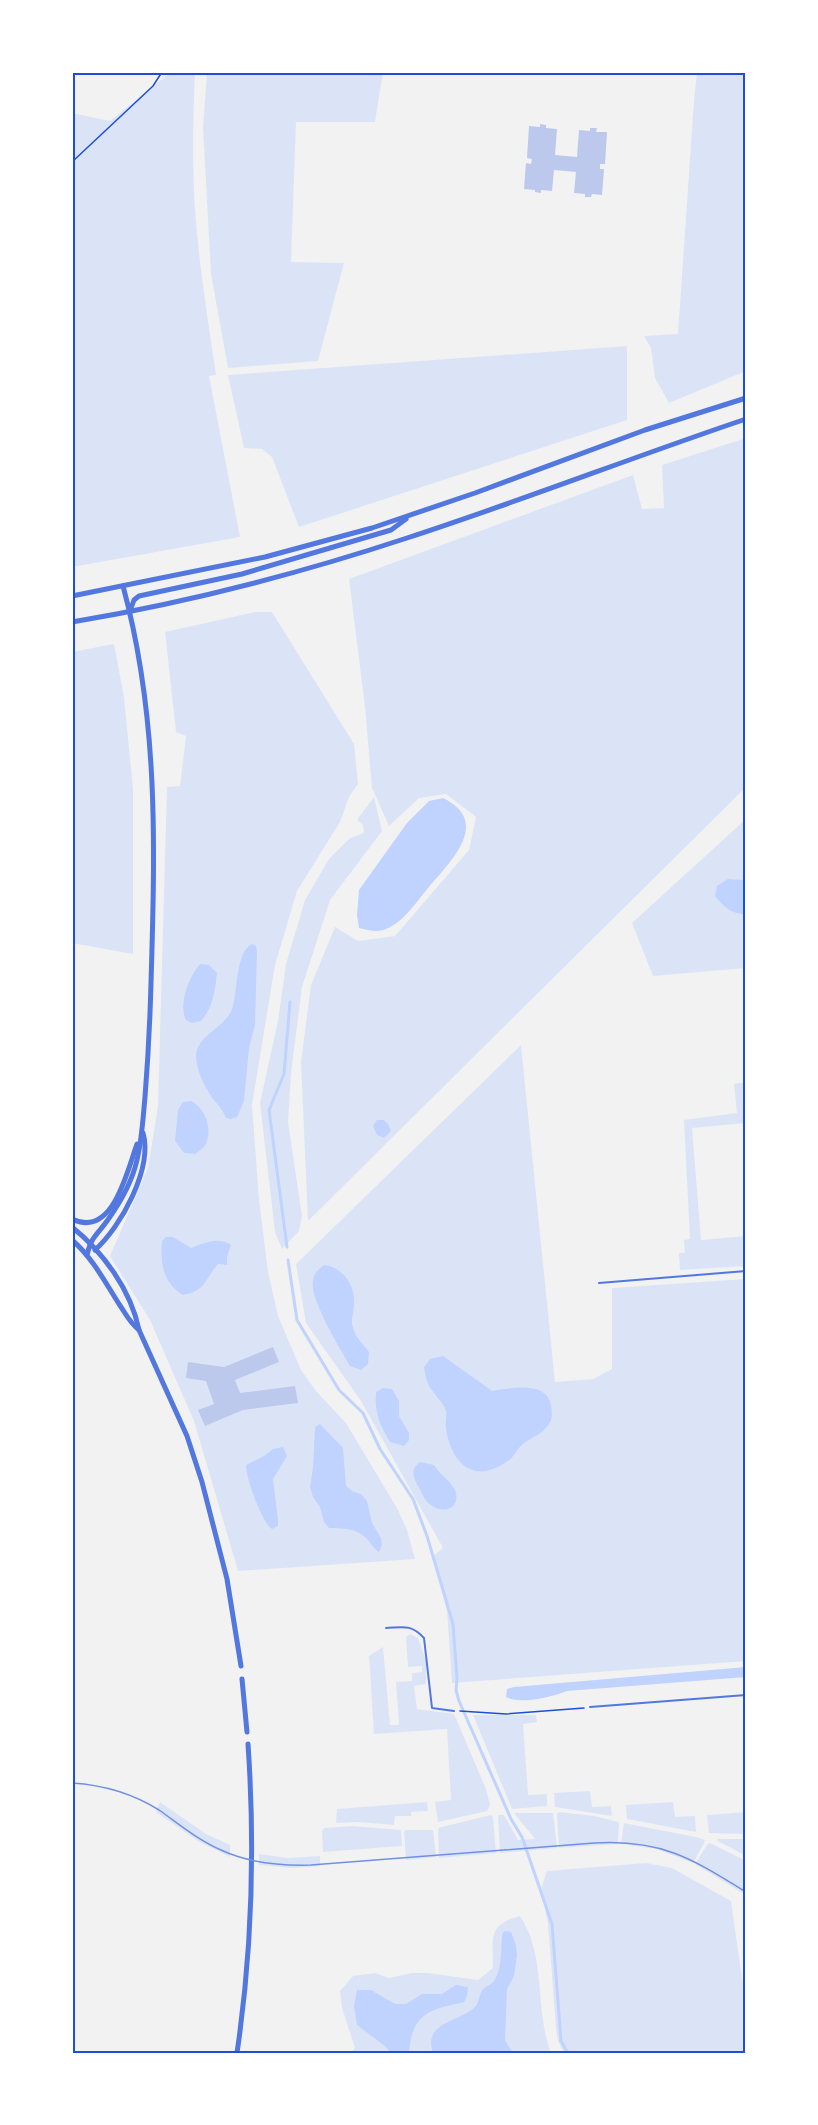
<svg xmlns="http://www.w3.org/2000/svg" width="818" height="2125" font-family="'Libre Baskerville',serif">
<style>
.green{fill:#dbe4f7}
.water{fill:#bfd3fe}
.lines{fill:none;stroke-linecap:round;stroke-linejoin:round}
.stream{stroke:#bfd3fe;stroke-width:3}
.building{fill:#bdc9ec}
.path{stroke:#1d4ed8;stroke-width:1.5}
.service{stroke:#5277de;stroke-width:2}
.tertiary{stroke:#5277de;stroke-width:5}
.tram{stroke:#7290e2;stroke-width:1.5}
.neatline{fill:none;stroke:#1d4ed8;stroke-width:2}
</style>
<rect width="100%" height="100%" fill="#f2f2f2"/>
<g class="green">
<path d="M 171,72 L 195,72 C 193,118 192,164 195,210 C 199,266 208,320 216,375 L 209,376 L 240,537 L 72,567 L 72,113 L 110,121 Z"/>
<path d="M 207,72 L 383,72 L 375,122 L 296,122 L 291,262 L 344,263 L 318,361 L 228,368 L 211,274 L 203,128 Z"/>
<path d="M 697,72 L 746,72 L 746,371 L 669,403 L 655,378 L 651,348 L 644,336 L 678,334 L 694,100 Z"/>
<path d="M 627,346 L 627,420 L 299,527 L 272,457 L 262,449 L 244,448 L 228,375 Z"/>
<path d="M 746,438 L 746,787 L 308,1221 L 301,1062 L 311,985 L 335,927 L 358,941 L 395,936 L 469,850 L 476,817 L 446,794 L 419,798 L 389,826 L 372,788 L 365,707 L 349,579 L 633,475 L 642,509 L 664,508 L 662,465 Z"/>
<path d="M 255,612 L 272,612 L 354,744 L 358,784 L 349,797 L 340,822 L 297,891 L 275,965 L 252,1105 L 259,1199 L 268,1272 L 278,1316 L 301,1370 L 316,1391 L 346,1423 L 397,1508 L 407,1530 L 415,1559 L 238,1571 L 194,1421 L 150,1320 L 110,1256 L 148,1168 L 158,1106 L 167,787 L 180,786 L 186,736 L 176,732 L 165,632 Z"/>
<path d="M 114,644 L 124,697 L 133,789 L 133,954 L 72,943 L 72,652 Z"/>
<path d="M 374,797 L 382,831 L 330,900 L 302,987 L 291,1073 L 288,1122 L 302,1216 L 299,1231 L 282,1249 L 275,1232 L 260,1103 L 278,1021 L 286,964 L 305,900 L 329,859 L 350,838 L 364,833 L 363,825 L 357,820 Z"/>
<path d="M 746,819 L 746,968 L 653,976 L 632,923 Z"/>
<path d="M 521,1045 L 555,1382 L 593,1379 L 612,1369 L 612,1288 L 746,1279 L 746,1661 L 452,1683 L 447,1611 L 433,1556 L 443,1548 L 361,1401 L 306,1323 L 296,1264 Z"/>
<path d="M 746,1082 L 746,1123 L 692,1128 L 701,1240 L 746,1236 L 746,1266 L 680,1270 L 679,1253 L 685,1253 L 684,1240 L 690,1239 L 684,1120 L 737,1113 L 734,1084 Z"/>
<path d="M 410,1634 L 418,1638 L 426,1661 L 426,1684 L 414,1686 L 417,1709 L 454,1714 L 486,1789 L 490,1805 L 487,1811 L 438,1822 L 435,1802 L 451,1800 L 447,1729 L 374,1734 L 369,1656 L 383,1647 L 390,1725 L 399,1725 L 396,1682 L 412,1681 L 412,1673 L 422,1672 L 422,1666 L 408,1667 L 406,1637 Z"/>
<path d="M 473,1715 L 536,1715 L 537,1722 L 523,1724 L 528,1795 L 547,1794 L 547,1806 L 512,1809 Z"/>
<path d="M 590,1791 L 592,1807 L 611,1806 L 612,1816 L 555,1807 L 554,1793 Z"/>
<path d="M 160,1802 L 206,1834 L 230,1845 L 230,1857 L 198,1841 L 156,1812 Z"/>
<path d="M 427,1802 L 428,1811 L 411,1812 L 411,1816 L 395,1816 L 394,1825 L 358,1822 L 336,1823 L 337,1809 Z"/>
<path d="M 673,1802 L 675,1817 L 695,1816 L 696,1832 L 627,1819 L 626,1805 Z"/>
<path d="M 559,1812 L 594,1816 L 619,1822 L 618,1844 L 559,1848 L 557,1814 Z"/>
<path d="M 746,1812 L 746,1834 L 709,1833 L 707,1815 Z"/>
<path d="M 514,1813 L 553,1813 L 557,1848 L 500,1853 L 498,1815 L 504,1815 L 518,1840 L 535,1839 Z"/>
<path d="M 491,1815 L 493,1817 L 496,1853 L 439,1858 L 438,1828 Z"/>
<path d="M 624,1823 L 696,1837 L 705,1840 L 704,1843 L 693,1863 L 657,1849 L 621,1844 Z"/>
<path d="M 352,1826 L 401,1830 L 402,1846 L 323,1852 L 322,1831 L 324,1828 Z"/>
<path d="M 406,1830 L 433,1830 L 436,1857 L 406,1860 L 404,1832 Z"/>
<path d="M 718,1839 L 746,1839 L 746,1856 L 718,1841 L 717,1840 Z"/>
<path d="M 710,1843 L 746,1861 L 746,1895 L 695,1864 L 707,1845 Z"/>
<path d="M 259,1854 L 288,1858 L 320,1856 L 320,1866 L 293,1868 L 259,1865 Z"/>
<path d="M 646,1863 L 672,1868 L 731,1901 L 746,2007 L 746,2053 L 564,2053 L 558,2041 L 556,2027 L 548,1924 L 541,1889 L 547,1871 Z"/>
<path d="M 520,1916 C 547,1957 534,2008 551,2053 L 350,2053 L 355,2048 L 342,2008 L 340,1991 L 353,1976 L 375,1973 L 389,1978 L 412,1973 L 428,1973 L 478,1980 L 493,1968 C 493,1938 487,1925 520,1916 Z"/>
</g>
<g class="water">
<path d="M 443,798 C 492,822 451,861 429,887 C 416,902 404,922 386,929 C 377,933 368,930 359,928 L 357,915 L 359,890 L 407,823 L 429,801 Z"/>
<path d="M 728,879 L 743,880 L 746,884 L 746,914 C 731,914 724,907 715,896 L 717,886 Z"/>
<path d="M 252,944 L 256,946 L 257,952 L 255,1025 L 249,1048 L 244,1101 L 237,1117 L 231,1119 L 226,1118 C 222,1107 213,1101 208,1091 C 202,1082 196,1067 196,1056 C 197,1035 225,1028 232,1009 C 238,993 235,952 252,944 Z"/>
<path d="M 200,964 L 209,965 L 217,973 C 215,991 213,1007 201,1021 L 192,1023 L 186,1020 C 178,1003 189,977 200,964 Z"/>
<path d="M 191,1101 C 205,1108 213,1129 206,1144 C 204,1148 199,1151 195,1154 L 184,1153 L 175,1141 L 178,1110 L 183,1102 Z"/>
<path d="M 377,1120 L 384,1120 L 388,1124 L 391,1131 L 384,1138 L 377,1135 L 373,1126 Z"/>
<path d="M 166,1237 L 173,1237 L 191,1248 C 204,1243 219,1236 231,1245 L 227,1257 L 227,1265 L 218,1264 C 205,1279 206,1291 183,1295 C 163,1283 160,1263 162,1241 Z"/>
<path d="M 324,1265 C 343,1267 356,1286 354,1305 C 354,1313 350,1320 353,1328 C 355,1337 364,1345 369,1352 L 368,1364 L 361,1370 L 350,1366 C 340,1348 309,1299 313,1280 C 314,1273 319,1269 324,1265 Z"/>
<path d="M 443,1356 L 492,1391 C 510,1388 548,1380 551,1406 C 552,1410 552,1417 551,1420 C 544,1436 529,1437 521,1446 C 516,1450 514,1457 509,1460 C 476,1485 452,1466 446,1429 C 445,1423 447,1416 446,1411 C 443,1401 432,1393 428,1384 C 426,1379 425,1372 424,1367 L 430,1359 Z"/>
<path d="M 383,1388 L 392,1389 L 399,1401 L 399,1416 L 409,1433 L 409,1440 L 404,1446 L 390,1442 C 380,1426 374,1411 376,1392 Z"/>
<path d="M 320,1424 L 343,1448 L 346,1486 L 352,1491 L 361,1494 L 367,1501 L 372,1523 L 381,1538 L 382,1545 L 379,1552 C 373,1549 371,1542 366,1538 C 354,1527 344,1529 329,1528 L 324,1522 L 320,1507 L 313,1497 L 310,1487 L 313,1468 L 315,1427 Z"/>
<path d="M 283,1447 L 287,1456 L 273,1479 L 278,1520 L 278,1526 L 272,1529 C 261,1521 246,1478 246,1465 L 264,1456 L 273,1449 Z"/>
<path d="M 420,1462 L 434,1465 C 440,1475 450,1480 455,1490 C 462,1508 443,1515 431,1505 C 424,1501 422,1492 418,1486 C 413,1476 410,1470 420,1462 Z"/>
<path d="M 746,1667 L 746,1677 L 567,1691 C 552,1697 520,1705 506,1697 L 507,1689 L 514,1687 Z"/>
<path d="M 504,1931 L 511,1932 L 516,1945 L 517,1955 L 514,1976 L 507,1989 L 505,2040 L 513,2053 L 433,2053 C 422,2021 462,2022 476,2006 C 479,2002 479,1994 483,1989 C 486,1986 491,1985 494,1981 C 502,1969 501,1950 502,1935 Z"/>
<path d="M 456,1985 L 468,1987 L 467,1996 L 464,2002 C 429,2010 412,2013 409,2053 L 391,2053 L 385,2046 L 357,2025 L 354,2006 L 357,1990 L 371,1990 L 395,2004 L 406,2004 L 422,1994 L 442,1994 Z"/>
</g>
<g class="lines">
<g class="stream">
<path d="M 287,1247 L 269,1110 L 284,1074 L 290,1002"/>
<path d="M 288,1260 L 297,1320 L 339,1390 L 363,1413 L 380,1449 L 413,1499 L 427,1536 L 453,1624 L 457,1678 L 456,1690 L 459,1701 L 511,1819 L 522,1837 L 552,1924 L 561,2041 L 568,2053"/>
</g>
</g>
<g class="building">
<path d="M 540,124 L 546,125 L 546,128 L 557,129 L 555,155 L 577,157 L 579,130 L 590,131 L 590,128 L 597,128 L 596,132 L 607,132 L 605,164 L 600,164 L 600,169 L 604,169 L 602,195 L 592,194 L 591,197 L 585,197 L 585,194 L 574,193 L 576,172 L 554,170 L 552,191 L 541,190 L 541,193 L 535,192 L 535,190 L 524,189 L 526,163 L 531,164 L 532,159 L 527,158 L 529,126 L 540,127 Z"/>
<path d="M 273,1347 L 279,1362 L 235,1380 L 240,1393 L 295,1386 L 298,1403 L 243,1410 L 205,1426 L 198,1410 L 214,1404 L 206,1381 L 186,1378 L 188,1362 L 224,1367 Z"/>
</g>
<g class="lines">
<g class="path">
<path d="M 72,162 L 153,86 L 162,72"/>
<path d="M 460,1711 L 506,1714 L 584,1708"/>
</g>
<g class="service">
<path d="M 599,1283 L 746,1271"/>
<path d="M 386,1628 C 404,1627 411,1624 424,1638 L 432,1708 L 454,1711"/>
<path d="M 590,1707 L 746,1695"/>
</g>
<g class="tertiary">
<path d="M 72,596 L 265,557 L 372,528 L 475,493 L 645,430 L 746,398"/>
<path d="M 130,611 L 134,600 L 139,596 L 242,574 L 391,530 L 406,519"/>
<path d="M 72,622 C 185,603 298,574 407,538 C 521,501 633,457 746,419"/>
<path d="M 72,1219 C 113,1239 127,1171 137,1144"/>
<path d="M 72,1227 C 103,1252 131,1290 139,1330 L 187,1436 L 202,1482 L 227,1579 L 241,1666"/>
<path d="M 72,1240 C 92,1257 105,1282 119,1304 C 126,1314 129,1322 139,1330"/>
<path d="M 95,1250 C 121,1227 153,1168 143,1133"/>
<path d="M 87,1255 C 91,1237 97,1235 107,1221 C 120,1203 132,1182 137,1160 C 142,1139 143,1118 145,1097 C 148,1059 150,1021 151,983 C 155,848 159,719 123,586"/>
<path d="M 242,1679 L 247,1732"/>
<path d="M 237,2053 C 252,1951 255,1846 248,1744"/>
</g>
<path class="tram" d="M 72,1783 C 103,1785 132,1793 159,1810 C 179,1824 198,1840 221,1850 C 249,1863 280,1866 311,1865 L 594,1843 C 661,1839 691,1858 746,1892"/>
</g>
<rect width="818" height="2125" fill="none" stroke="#ffffff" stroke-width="147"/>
<rect x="74" y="74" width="670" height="1978" class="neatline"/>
</svg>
